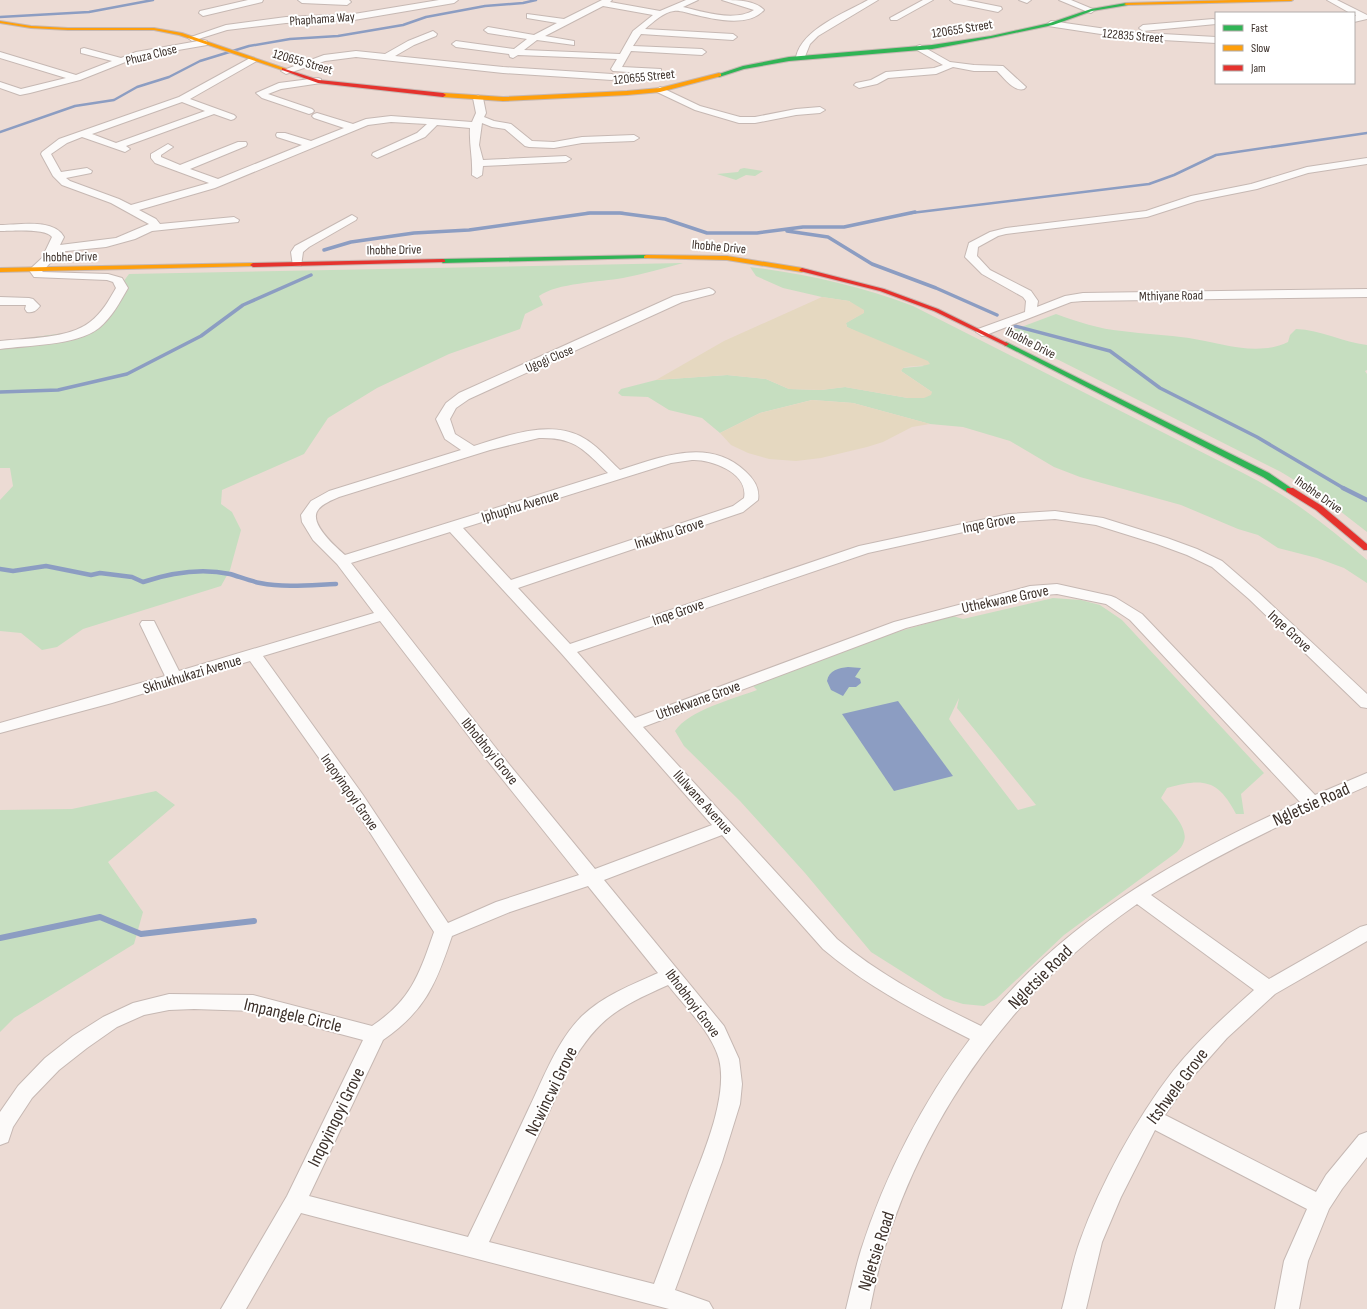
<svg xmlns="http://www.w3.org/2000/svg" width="1367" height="1309" font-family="'Sofia Sans Condensed',sans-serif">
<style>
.green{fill:#c6dec0;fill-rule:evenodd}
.sand{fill:#e5d8c0}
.water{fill:#8c9dc2}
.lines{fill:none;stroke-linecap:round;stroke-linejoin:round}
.stream-far3{stroke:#8c9dc2;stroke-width:2.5}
.stream-far2{stroke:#8c9dc2;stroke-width:3.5}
.stream-far1{stroke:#8c9dc2;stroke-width:4.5}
.stream{stroke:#8c9dc2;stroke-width:6}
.street-casing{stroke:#c6b8b3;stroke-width:2}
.fast-casing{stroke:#c6b8b3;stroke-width:2}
.slow-casing{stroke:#c6b8b3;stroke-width:2}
.jam-casing{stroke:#c6b8b3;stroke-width:2}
.street{fill:#fcfaf9;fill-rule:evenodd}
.fast{fill:#30b455;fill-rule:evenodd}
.slow{fill:#ff9f0a;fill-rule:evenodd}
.jam{fill:#e5322d;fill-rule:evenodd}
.labels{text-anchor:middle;stroke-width:4;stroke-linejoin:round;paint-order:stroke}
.far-street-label{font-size:13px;fill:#3c302a;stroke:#fff}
.street-label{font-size:15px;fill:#3c302a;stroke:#fff}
.near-street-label{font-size:18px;fill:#3c302a;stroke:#fff}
</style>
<rect width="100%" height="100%" fill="#ecdbd4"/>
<g class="green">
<path d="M 744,168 L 763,171 L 755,176 L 746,175 L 736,180 L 717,174 L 738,172 L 740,169 Z"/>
<path d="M 683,263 C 664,268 643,274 623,278 C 600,282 557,283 539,296 L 543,305 L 525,314 L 520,329 L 449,354 L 377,388 L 328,418 L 304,454 L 222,490 L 221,504 L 232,512 L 241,530 L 230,570 L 221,586 L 83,629 L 57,647 L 42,650 L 21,633 L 0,631 L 0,500 L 13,486 L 10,468 L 0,468 L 0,342 L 78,331 L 95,320 L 129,274 Z"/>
<path d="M 750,267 C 806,274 860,286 913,306 L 1243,473 C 1289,496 1328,526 1367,560 L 1367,583 L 1344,568 L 1317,558 L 1278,548 L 1258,535 L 1238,529 L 1181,505 L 1080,477 L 1054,467 L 1010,441 L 963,427 L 930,424 L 853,403 L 812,400 L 760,413 L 720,433 L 702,418 L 669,410 L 648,397 L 622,396 L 618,393 L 621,389 L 656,380 L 727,375 L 766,379 L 789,389 L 821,390 L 845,387 L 908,398 L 932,392 L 901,371 L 903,368 L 924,366 L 847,327 L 846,323 L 863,313 L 849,301 L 822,297 L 783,288 L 756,276 Z"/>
<path d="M 1056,314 C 1078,322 1099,329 1122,331 C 1144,334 1167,335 1189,338 C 1220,343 1258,357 1288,342 L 1290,335 L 1296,329 C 1321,330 1343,342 1367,345 L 1367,370 L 1365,371 L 1367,374 L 1367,532 L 1322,497 L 1281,472 L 1005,333 Z"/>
<path d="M 1053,598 L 1081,600 L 1100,605 L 1122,620 L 1264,773 L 1241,794 L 1244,814 L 1236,814 C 1218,779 1203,778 1167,788 L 1161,798 C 1168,807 1189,828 1184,841 C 1183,845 1180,849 1177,852 L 1064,935 L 996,999 L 984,1006 L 963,1004 L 944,998 L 871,952 L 805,873 L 740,801 L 684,746 L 675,731 C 689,710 733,699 757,690 L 753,686 L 883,636 L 953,616 L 963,619 ZM 959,698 L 957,708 L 1036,805 L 1018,810 L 953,725 L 949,719 Z"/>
<path d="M 156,791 L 175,805 L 108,862 L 143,912 L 134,944 L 14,1018 L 0,1032 L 0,810 L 72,809 Z"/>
</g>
<g class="sand">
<path d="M 822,297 L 849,301 L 864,310 L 864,313 L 846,323 L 847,327 L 928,361 L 930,364 C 921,367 912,365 903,368 L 901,371 L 932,392 L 931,395 L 924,398 L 908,398 L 845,387 L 821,390 L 789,389 L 766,379 L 727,375 L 656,380 L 724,341 Z"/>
<path d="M 812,400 L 853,403 L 930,424 L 912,427 L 883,442 L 867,447 L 821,458 L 796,461 L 769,459 L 748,453 L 731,445 L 720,433 L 760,413 Z"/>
</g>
<g class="water">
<path d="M 848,667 L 861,668 L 855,677 L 860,679 L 861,683 L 856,687 L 849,687 L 843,696 L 831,690 L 827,681 C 829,670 839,668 848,667 Z"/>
<path d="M 898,701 L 953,776 L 894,791 L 842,714 Z"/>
</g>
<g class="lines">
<g class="stream-far3">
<path d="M 0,17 L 89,12 L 153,0"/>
<path d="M 0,132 L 75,106 L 114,100 L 137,87 L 169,77 L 200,61 L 249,46 L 290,39 L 338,36 L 403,25 L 426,17 L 485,6 L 523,3 L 536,0"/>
<path d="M 587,213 L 623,213"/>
<path d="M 911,213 L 1149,184 L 1174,175 L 1216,155 L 1367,133"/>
</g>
<g class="stream-far2">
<path d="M 787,231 L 828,237 L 872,264 L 936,288 L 997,315"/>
<path d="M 324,250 L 351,242 L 414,233 L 469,230 L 590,213 L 620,213 L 665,219 L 707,233 L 757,233 L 803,227 L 844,227 L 915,212"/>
<path d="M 1015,326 L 1110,351 L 1160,388 L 1257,437 L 1345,489"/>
<path d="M 0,392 L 58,390 L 127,374 L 201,336 L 243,305 L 311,275"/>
</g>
<g class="stream-far1">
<path d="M 1343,488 L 1367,500"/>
<path d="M 0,569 L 13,571 L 46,566 L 91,575 L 100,573 L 132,577 L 143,582 C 170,573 202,568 230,574 C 240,577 250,581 260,583 C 285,588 311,585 336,584"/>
</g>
<path class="stream" d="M 0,938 L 100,917 L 141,934 L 254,921"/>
<g class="street-casing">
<g id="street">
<path d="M 248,0 L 263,0 L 262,2 L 203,16 L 199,13 L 200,11 Z"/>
<path d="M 298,0 L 349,0 L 351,2 L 347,5 L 302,3 Z"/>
<path d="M 439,0 L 458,0 L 454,3 L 354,20 L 286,23 L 227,30 L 192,41 L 188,38 L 226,25 L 286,17 L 354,14 Z"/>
<path d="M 602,0 L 612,0 L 610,2 L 660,11 L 686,0 L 698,0 L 683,7 C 704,12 734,22 754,10 L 722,0 C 735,0 755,0 764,10 C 748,28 713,19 692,14 C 687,13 679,10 674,11 C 664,12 653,22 645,29 L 733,34 L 737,37 L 733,40 L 641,34 L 633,46 L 702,49 L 706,52 L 702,55 L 631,51 L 622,67 L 661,69 L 661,73 L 658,74 L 613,71 L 611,69 L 617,59 L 518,55 L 513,58 L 510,57 L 509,54 L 456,47 L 452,44 L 456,41 L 514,49 L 527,39 L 488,33 L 484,30 L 488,27 L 534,35 L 557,23 L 527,18 L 527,14 L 564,19 ZM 603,6 L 653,15 L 633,31 L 620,54 L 524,50 L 537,40 L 574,45 L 574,41 L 545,36 Z"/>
<path d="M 868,0 L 878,0 L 818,36 L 810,44 L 804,59 L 798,59 L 796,57 C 802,29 845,13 868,0 Z"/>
<path d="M 923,0 L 933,0 L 897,20 L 891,20 L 890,18 Z"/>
<path d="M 950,0 L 966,0 L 1001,7 L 1002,9 L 998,12 L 954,3 Z"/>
<path d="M 1019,0 L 1031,0 L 1027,3 Z"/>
<path d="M 1059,0 L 1071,0 L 1095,10 L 1091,13 L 1088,12 Z"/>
<path d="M 1327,0 L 1337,0 L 1367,15 L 1367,19 L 1354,22 L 1354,16 L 1356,16 L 1354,13 L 1350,13 Z"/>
<path d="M 1213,19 L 1216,20 L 1216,24 L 1143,31 L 1139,28 L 1143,25 Z"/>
<path d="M 1051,21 L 1127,32 L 1216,37 L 1216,43 L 1127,38 L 1048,26 L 1047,24 Z"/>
<path d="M 433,31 L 437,34 L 436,36 L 414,45 L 395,56 L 503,67 L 612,74 L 617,77 L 612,80 L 503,73 L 356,57 L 325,61 L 286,74 L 281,71 L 324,55 L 356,51 L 385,54 L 408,41 Z"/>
<path d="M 204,40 L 207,41 L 207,45 L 138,57 L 80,80 L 30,93 L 20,95 L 0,88 L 0,82 L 21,89 L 66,78 L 0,58 L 0,52 L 76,75 L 112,61 L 81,53 L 81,49 L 84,48 L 121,58 L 136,52 Z"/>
<path d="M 920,45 L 950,62 L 974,65 L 1003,66 L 1026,87 L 1024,89 C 1014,92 1004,78 997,71 L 974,71 L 953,67 L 936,74 L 888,78 L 877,84 L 859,88 L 854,85 L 856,83 L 871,80 L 886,72 L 934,68 L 943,65 L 917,50 L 917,46 Z"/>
<path d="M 252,57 L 257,60 L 255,62 L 190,99 L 234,115 L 236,117 L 234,119 L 231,120 L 214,114 L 126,146 L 130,149 L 125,152 L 82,137 L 67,143 L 51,154 L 61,172 L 87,168 L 92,171 L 91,173 L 66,178 L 70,181 L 119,199 L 131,205 L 209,183 L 155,163 L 151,158 L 151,154 L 168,144 L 173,147 L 161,155 L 161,157 L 180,165 L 238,142 L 246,142 L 247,144 L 246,146 L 190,169 L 218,179 L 302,145 L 277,137 L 276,135 L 277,133 L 285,133 L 311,141 L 344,128 L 314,118 L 312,116 L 314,114 L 317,113 L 353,124 L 366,119 L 391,116 L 472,122 L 476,113 L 473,98 L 478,95 L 483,98 L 486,113 L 484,117 L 494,121 L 511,124 L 532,141 L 554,142 L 582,137 L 634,135 L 639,138 L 634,141 L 582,143 L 554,148 L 529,147 L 525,146 L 505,129 L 492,127 L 482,123 L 479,145 L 483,160 L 566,156 L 571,159 L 566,162 L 483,166 L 482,175 L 477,178 L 472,175 C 473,158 469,145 470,128 L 437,125 L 425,137 L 377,158 L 372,155 L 373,153 L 417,133 L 427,124 L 391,122 L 368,125 L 215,188 L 139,210 L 156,219 L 160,224 L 234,217 L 239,220 L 238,222 L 152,231 L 135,239 L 106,247 L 57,252 L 51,262 L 42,272 L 108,274 L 122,278 L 128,288 C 120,302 112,317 99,328 C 76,346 28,345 0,349 L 0,341 C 26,338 69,339 90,322 C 102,313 109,300 116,288 L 113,282 L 107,280 L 34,277 L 29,270 L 42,258 L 52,237 C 46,228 12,231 0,231 L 0,225 C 18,225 54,218 64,237 L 60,245 L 116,238 L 149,224 L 111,203 L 62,185 L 53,176 L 41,154 L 42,152 L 59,139 L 179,97 ZM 182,102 L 205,111 L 116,143 L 92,134 Z"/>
<path d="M 318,78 L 321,79 L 321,83 L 281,89 L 268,94 L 312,109 L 314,111 L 312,113 L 309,114 L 262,98 L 256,93 L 279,83 Z"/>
<path d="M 660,87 L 700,106 L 740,117 L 755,117 L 796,109 L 820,107 L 825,110 L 820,113 L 796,115 L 755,123 L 739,123 L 695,110 L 657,92 L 655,90 Z"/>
<path d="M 1367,158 L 1367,164 L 1308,173 L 1257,189 L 1197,201 L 1147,217 L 1006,234 L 998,236 L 978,247 L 977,256 L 990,270 L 1031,291 L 1038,301 L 1037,307 L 1065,296 L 1083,293 L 1367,289 L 1367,297 L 1083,301 L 1071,302 L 986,335 L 982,336 L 976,332 L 978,329 L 1025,312 L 1026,301 L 1023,297 L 982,274 L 965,257 L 969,243 L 990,232 L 1006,228 L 1146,211 L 1191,196 L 1251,184 L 1307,167 Z"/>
<path d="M 352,215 L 357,218 L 356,220 L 309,247 L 303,252 L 301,266 L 293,266 L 291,252 L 295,246 Z"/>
<path d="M 709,288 L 713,290 L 715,292 L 713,294 L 682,302 L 469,399 L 456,408 L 450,419 L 455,434 L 474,446 C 505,436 548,420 580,436 C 596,444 607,458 620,470 C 661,457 709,437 745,471 C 754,479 760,488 758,500 L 743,512 L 518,588 L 570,644 L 859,546 L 1009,514 L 1055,511 L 1103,518 L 1167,538 L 1197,549 L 1222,561 L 1259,593 L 1367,694 L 1367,708 L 1361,707 L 1249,599 L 1212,567 L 1187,555 L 1157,544 L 1096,525 L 1055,519 L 1009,522 L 868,553 L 577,652 L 635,718 L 894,622 L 1030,586 L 1057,584 L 1111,596 L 1116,598 L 1142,614 L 1315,795 L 1367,773 L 1367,786 C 1293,818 1220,853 1151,895 L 1269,979 L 1360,927 L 1367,925 L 1367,941 L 1275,994 L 1227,1038 L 1188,1082 L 1165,1115 L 1316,1192 L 1326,1175 L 1359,1135 L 1367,1132 L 1367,1157 L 1342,1189 L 1329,1209 L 1308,1261 L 1299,1309 L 1275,1309 L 1284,1261 L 1307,1209 L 1155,1130 L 1121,1197 L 1102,1242 L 1086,1309 L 1062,1309 C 1068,1287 1072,1263 1080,1241 C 1100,1185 1136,1119 1173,1071 C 1197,1041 1226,1015 1254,990 L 1137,904 C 1017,987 927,1110 884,1250 C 878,1269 874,1289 870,1309 L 846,1309 C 851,1289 855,1269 861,1250 C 885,1175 923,1101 970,1039 C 918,1013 868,987 823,949 L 722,835 L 604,880 L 724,1026 L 739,1059 L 742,1084 L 740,1104 L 722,1162 L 675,1290 L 709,1302 L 713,1309 L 669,1309 L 301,1213 L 246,1309 L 221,1309 L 287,1196 L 363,1040 L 253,1011 L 194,1009 L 169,1010 L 144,1015 L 117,1027 L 87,1048 L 59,1070 L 32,1098 L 13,1127 L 8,1142 L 0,1145 L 0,1112 L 18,1086 L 45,1058 L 73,1036 L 103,1017 L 133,1003 L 169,994 L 253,995 L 372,1026 C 411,1000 419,975 434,932 L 351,803 L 250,661 L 112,703 L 0,733 L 0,723 L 165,676 L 140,624 L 142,621 L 154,621 L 179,671 L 374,613 L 337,564 L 313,540 L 302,522 L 301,515 L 311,501 L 329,491 L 461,450 L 445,439 L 436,419 L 446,403 L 459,393 L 674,296 ZM 539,438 C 575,437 584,450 608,473 L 345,555 C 336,547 308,523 318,510 C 322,504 332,500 339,497 L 490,450 ZM 692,460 C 711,459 749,473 744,498 L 733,506 L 511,580 L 463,528 L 671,463 ZM 450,532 L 561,653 L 712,825 L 595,869 L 499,752 L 351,563 ZM 1057,594 L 1106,604 L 1130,620 L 1300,802 C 1181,856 1062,920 981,1026 C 930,1001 881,976 837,939 L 643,727 L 906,628 L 1030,596 ZM 380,621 L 487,760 L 579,875 L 496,902 L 448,923 L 363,795 L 263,656 ZM 588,886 L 658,973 C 631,985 603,996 582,1016 C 557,1041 544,1077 529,1108 C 509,1151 489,1194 468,1237 L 309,1196 L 383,1040 C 425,1011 436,984 452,936 L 510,912 ZM 668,985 C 685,1007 711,1031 719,1059 C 729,1098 701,1159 687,1196 C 676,1225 665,1255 654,1284 L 489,1242 L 571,1064 C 599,1017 619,1007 668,985 Z"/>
<path d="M 0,297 L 29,298 L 33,299 L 40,306 C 36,311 33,313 27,312 L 25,309 L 26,305 L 0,305 Z"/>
</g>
</g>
<g class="fast-casing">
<g id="fast">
<path d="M 1126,3 L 1128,4 L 1128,5 L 1092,11 L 1053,25 L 991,38 L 932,49 L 789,61 L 744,69 L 719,77 L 716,75 L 743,66 L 789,57 L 932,45 L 991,36 L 1050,23 L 1091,9 Z"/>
<path d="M 646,255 L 648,256 L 648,258 L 443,263 L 440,261 L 443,259 Z"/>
<path d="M 1006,342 L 1269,473 L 1294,490 L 1293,492 L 1287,492 L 1263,477 L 1004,345 L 1004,343 Z"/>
</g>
</g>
<g class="slow-casing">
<g id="slow">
<path d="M 1233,0 L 1293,0 L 1291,1 L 1126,5 L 1124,4 L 1126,3 Z"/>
<path d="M 0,21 L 31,26 L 68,28 L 154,28 L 182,33 L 287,69 L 282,70 L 179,35 L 154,30 L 68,30 L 31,28 L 0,23 Z"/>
<path d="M 719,73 L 721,74 L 721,76 L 660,92 L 627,95 L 503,101 L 443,97 L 440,95 L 443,93 L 503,97 L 627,91 L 660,88 Z"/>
<path d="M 646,255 L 727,256 L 802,268 L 805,270 L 802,272 L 727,260 L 644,258 L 644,256 Z"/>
<path d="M 253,263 L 256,265 L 255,266 L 0,272 L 0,268 Z"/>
</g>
</g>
<g class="jam-casing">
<g id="jam">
<path d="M 282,68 L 319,80 L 443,93 L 446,95 L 443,97 L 318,83 L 282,70 Z"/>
<path d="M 443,259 L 445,260 L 445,262 L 253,267 L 250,265 L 253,263 Z"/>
<path d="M 802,268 L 884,289 L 938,309 L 1009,344 L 1006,346 L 1004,345 L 934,311 L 880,291 L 800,271 L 799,270 Z"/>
<path d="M 1287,488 L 1293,488 L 1322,506 L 1367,544 L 1367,550 L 1364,550 L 1316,510 L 1287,492 L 1286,490 Z"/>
</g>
</g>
<use href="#street" class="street"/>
<use href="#fast" class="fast"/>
<use href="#slow" class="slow"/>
<use href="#jam" class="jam"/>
</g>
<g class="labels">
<g class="far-street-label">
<text transform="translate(322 18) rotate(-4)" y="5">Phaphama Way</text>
<text transform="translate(962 28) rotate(-9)" y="5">120655 Street</text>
<text transform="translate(1133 35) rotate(5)" y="5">122835 Street</text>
<text transform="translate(151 54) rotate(-14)" y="5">Phuza Close</text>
<text transform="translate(303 61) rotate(16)" y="5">120655 Street</text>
<text transform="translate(644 76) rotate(-6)" y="5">120655 Street</text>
<text transform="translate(719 246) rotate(5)" y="5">Ihobhe Drive</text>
<text transform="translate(394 249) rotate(-1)" y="5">Ihobhe Drive</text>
<text transform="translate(70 256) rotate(-1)" y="5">Ihobhe Drive</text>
<text transform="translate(1171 295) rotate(-1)" y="5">Mthiyane Road</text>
<text transform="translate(1031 342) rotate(27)" y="5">Ihobhe Drive</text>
<text transform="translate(549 358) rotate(-23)" y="5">Ugogi Close</text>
<text transform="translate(1319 494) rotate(35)" y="5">Ihobhe Drive</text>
</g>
<g class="street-label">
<text transform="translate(520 506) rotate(-17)" y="5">Iphuphu Avenue</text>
<text transform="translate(989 523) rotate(-11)" y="5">Inqe Grove</text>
<text transform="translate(669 533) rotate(-18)" y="5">Inkukhu Grove</text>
<text transform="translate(1005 599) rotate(-12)" y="5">Uthekwane Grove</text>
<text transform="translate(678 612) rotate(-19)" y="5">Inqe Grove</text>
<text transform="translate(1290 631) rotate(43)" y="5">Inqe Grove</text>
<text transform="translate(192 674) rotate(-17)" y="5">Skhukhukazi Avenue</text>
<text transform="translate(698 700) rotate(-20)" y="5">Uthekwane Grove</text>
<text transform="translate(490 751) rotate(51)" y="5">Ibhobhoyi Grove</text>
<text transform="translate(350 792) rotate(55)" y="5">Inqoyinqoyi Grove</text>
<text transform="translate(703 802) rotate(48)" y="5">Ilulwane Avenue</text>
<text transform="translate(693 1003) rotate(53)" y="5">Ibhobhoyi Grove</text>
</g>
<g class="near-street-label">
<text transform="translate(1311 804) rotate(-24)" y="6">Ngletsie Road</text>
<text transform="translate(1040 977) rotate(-45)" y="6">Ngletsie Road</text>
<text transform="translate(293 1015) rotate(13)" y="6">Impangele Circle</text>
<text transform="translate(1177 1086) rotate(-53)" y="6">Itshwele Grove</text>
<text transform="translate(551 1091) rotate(-64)" y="6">Ncwincwi Grove</text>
<text transform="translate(336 1117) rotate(-64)" y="6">Inqoyinqoyi Grove</text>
<text transform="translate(876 1251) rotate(-72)" y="6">Ngletsie Road</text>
</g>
</g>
<rect x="1215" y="12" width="140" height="72" fill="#ffffff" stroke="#b1acaa"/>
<rect x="1223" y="25" width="20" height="6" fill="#30b455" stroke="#b1acaa"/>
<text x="1251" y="32" font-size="12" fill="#3c302a">Fast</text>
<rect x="1223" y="45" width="20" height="6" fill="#ff9f0a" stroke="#b1acaa"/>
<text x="1251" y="52" font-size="12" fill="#3c302a">Slow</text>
<rect x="1223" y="65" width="20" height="6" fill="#e5322d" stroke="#b1acaa"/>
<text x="1251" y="72" font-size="12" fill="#3c302a">Jam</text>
</svg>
